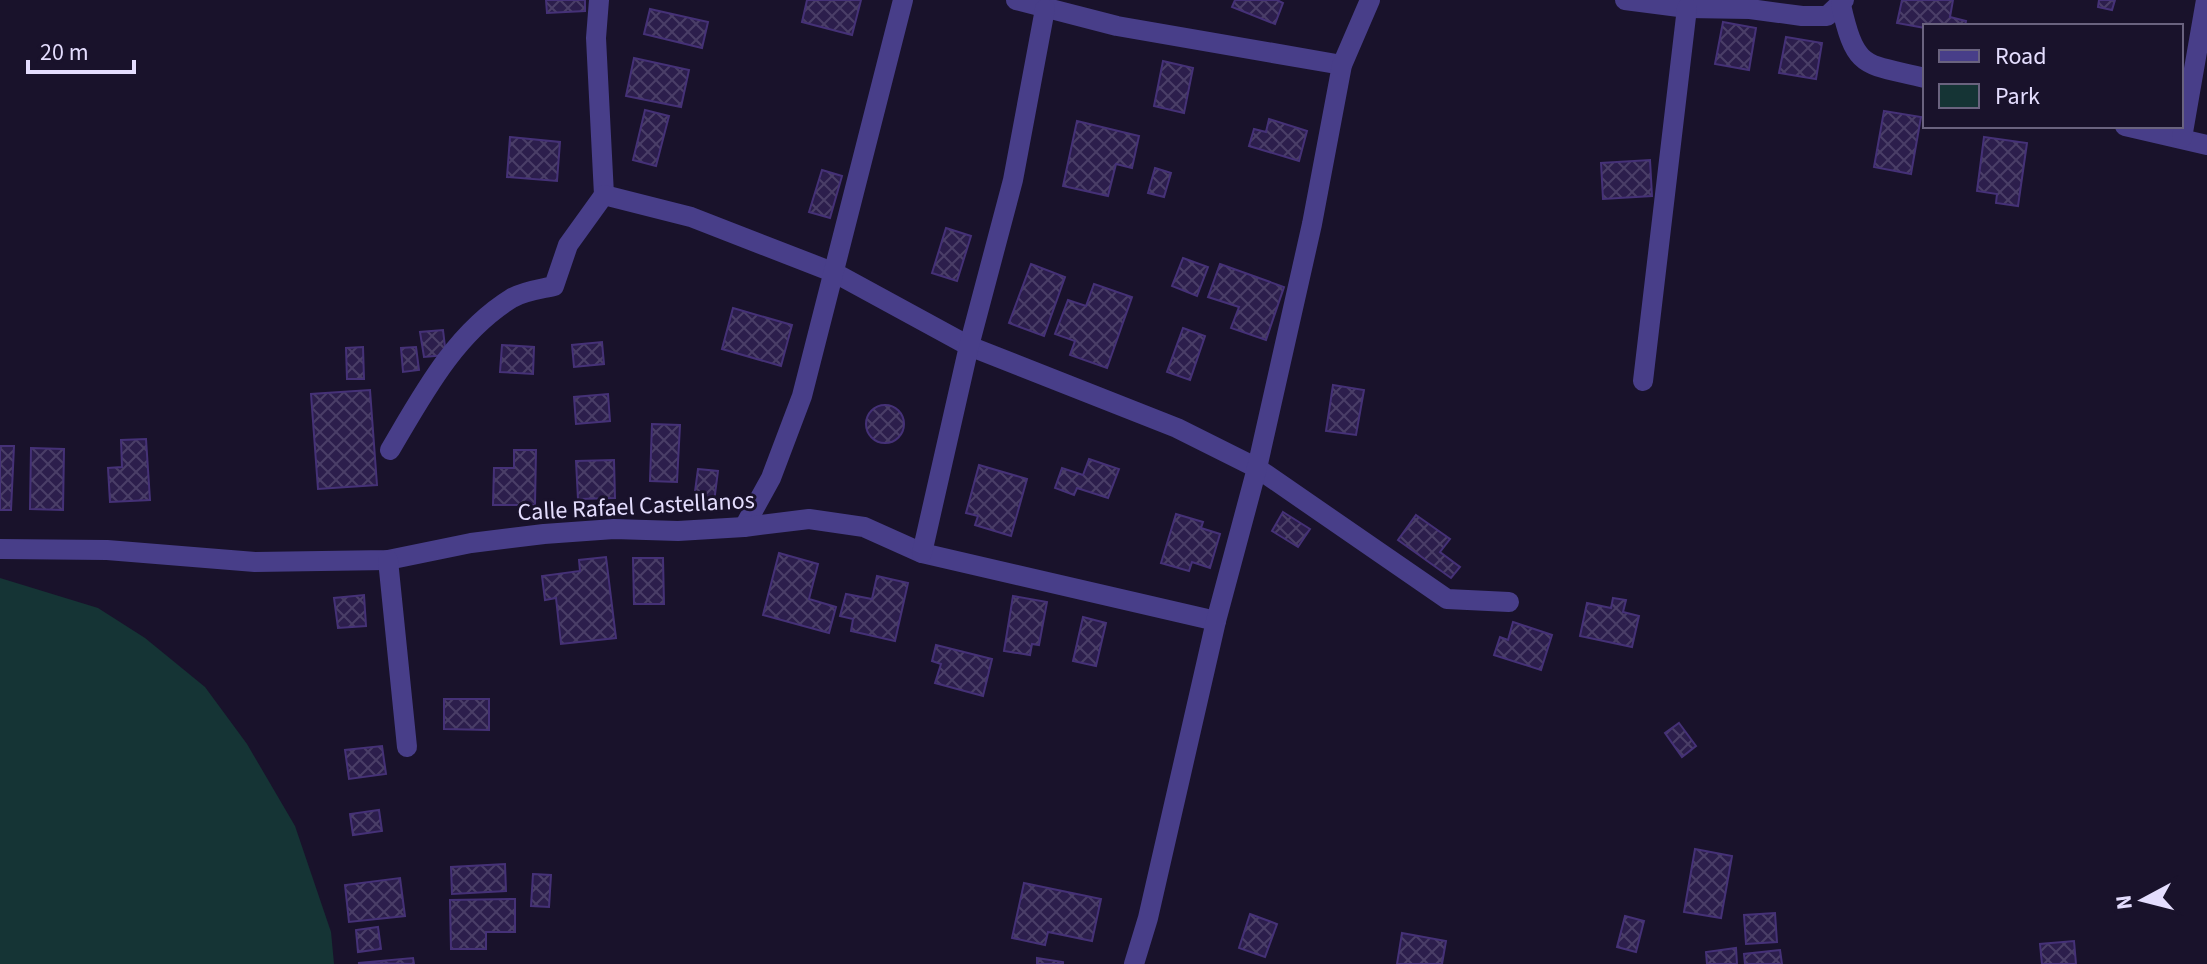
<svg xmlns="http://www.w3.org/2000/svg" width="2207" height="964" font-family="'Source Sans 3',sans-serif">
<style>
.green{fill:#153435}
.building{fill:url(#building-cross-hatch);stroke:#453177;stroke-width:2}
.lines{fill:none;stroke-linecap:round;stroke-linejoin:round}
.street{stroke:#483e89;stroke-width:20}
.labels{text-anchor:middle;stroke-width:6;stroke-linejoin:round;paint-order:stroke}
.street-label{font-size:24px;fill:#e4ddfe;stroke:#19122b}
</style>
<defs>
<pattern id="building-cross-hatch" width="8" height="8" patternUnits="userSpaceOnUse" patternTransform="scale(2)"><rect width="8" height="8" fill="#2c1e4c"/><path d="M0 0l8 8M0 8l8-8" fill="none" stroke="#4a3e67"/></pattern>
</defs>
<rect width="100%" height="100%" fill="#19122b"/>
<path class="green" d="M 0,578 L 98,608 L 145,638 L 205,687 L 247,744 L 295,826 L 331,932 L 334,964 L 0,964 Z"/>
<g class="building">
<path d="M 546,0 L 585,0 L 585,11 L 547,13 Z"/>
<path d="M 807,0 L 861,0 L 852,35 L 802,22 Z"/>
<path d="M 1235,0 L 1277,0 L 1283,3 L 1275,24 L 1232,7 Z"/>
<path d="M 1902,0 L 1953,0 L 1950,17 L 1966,21 L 1965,26 L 1925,26 L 1925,28 L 1897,23 Z"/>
<path d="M 2099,0 L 2115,0 L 2112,10 L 2098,7 Z"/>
<path d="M 650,9 L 708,22 L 702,48 L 644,34 Z"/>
<path d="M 1723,22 L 1756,28 L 1749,70 L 1715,64 Z"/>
<path d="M 1786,37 L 1822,43 L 1816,79 L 1779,73 Z"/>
<path d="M 634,58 L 689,70 L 681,107 L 626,96 Z"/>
<path d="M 1163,61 L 1193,68 L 1184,113 L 1154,106 Z"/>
<path d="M 645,110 L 669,116 L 656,166 L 633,160 Z"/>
<path d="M 1884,111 L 1921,117 L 1911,174 L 1874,167 Z"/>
<path d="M 1269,119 L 1307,131 L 1299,161 L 1249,146 L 1254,129 L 1266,132 Z"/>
<path d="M 1077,121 L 1139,136 L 1132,168 L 1116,164 L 1108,196 L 1063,186 Z"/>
<path d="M 510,137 L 560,142 L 557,181 L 507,177 Z"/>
<path d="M 1984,137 L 2027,143 L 2018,206 L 1996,203 L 1997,194 L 1977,191 Z"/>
<path d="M 1650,160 L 1652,196 L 1603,199 L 1601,163 Z"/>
<path d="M 1155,168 L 1171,173 L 1164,197 L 1148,193 Z"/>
<path d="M 822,170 L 842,176 L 830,218 L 809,212 Z"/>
<path d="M 946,228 L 971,236 L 957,281 L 932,273 Z"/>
<path d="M 1183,258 L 1208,267 L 1197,296 L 1172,286 Z"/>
<path d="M 1031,264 L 1065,277 L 1044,336 L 1009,323 Z"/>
<path d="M 1220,264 L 1284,287 L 1266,340 L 1231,328 L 1239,307 L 1208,297 Z"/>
<path d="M 1094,284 L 1132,297 L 1107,368 L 1070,355 L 1075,341 L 1055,334 L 1068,300 L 1086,306 Z"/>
<path d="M 733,308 L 792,325 L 781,366 L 722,349 Z"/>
<path d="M 1183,328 L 1205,336 L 1190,380 L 1167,372 Z"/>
<path d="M 443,330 L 446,355 L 424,357 L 420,332 Z"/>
<path d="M 602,342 L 604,364 L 574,367 L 572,345 Z"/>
<path d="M 502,345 L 534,347 L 533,374 L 500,372 Z"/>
<path d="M 363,347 L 364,379 L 347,379 L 346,348 Z"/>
<path d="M 416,347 L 419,370 L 403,372 L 401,348 Z"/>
<path d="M 1333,385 L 1364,390 L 1356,435 L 1326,431 Z"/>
<path d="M 370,390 L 377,485 L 318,489 L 311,394 Z"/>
<path d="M 608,394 L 610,421 L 576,424 L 574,397 Z"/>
<circle cx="885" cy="424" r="19"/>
<path d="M 652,424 L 680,425 L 677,482 L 650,481 Z"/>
<path d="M 146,439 L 150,500 L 110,502 L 108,468 L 122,467 L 121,440 Z"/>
<path d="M 0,446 L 14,446 L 11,510 L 0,510 Z"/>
<path d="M 31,448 L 64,449 L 63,510 L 30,509 Z"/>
<path d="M 514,450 L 536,450 L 535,505 L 493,505 L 494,468 L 514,468 Z"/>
<path d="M 1089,459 L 1119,469 L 1108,498 L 1077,488 L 1074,495 L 1055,488 L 1062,468 L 1083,475 Z"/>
<path d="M 614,460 L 615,498 L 578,499 L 576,461 Z"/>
<path d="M 979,465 L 1027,479 L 1011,536 L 975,525 L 978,516 L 966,513 Z"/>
<path d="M 698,469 L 718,471 L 714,502 L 694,499 Z"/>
<path d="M 1283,512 L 1310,529 L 1298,547 L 1272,531 Z"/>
<path d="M 1176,514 L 1203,522 L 1201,528 L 1220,534 L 1210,568 L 1192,562 L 1189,571 L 1161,563 Z"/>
<path d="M 1416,515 L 1450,539 L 1440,552 L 1460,567 L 1451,578 L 1398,540 Z"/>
<path d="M 779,553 L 818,564 L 809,599 L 836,607 L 829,633 L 763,615 Z"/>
<path d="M 606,557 L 616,638 L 561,644 L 556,598 L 545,600 L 542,576 L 580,571 L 579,560 Z"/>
<path d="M 633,558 L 663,558 L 664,604 L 634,604 Z"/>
<path d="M 877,576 L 908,583 L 895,641 L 851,631 L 853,619 L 840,616 L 846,594 L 872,599 Z"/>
<path d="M 364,595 L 366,626 L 338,628 L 334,598 Z"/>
<path d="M 1013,596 L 1047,602 L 1039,645 L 1032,644 L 1030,655 L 1004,651 Z"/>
<path d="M 1613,598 L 1626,600 L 1623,612 L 1639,616 L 1632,647 L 1580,636 L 1587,603 L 1611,608 Z"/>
<path d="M 1083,617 L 1106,623 L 1096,666 L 1073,661 Z"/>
<path d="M 1513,622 L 1552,635 L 1541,670 L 1494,655 L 1500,637 L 1508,640 Z"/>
<path d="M 936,645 L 992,659 L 983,696 L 935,683 L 941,664 L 932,661 Z"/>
<path d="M 444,699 L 489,699 L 489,730 L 444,729 Z"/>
<path d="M 1679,723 L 1696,746 L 1682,757 L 1665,733 Z"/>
<path d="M 382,746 L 386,774 L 349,779 L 345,750 Z"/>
<path d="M 379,810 L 382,831 L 353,835 L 350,814 Z"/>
<path d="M 1695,849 L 1732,856 L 1721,918 L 1684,912 Z"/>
<path d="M 505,864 L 506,891 L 452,894 L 451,867 Z"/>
<path d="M 533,874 L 551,875 L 549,907 L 531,906 Z"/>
<path d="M 400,878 L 405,916 L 349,922 L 345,885 Z"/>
<path d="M 1024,883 L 1101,899 L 1092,941 L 1048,932 L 1045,945 L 1012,938 Z"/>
<path d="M 515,899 L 515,932 L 486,932 L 486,949 L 451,949 L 450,900 Z"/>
<path d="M 1775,913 L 1777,942 L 1746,944 L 1744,915 Z"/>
<path d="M 1250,914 L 1277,924 L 1265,957 L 1239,948 Z"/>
<path d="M 1625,916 L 1644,921 L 1636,952 L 1617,947 Z"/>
<path d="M 378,927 L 381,949 L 358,952 L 356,930 Z"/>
<path d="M 1402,933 L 1446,941 L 1442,964 L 1397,964 Z"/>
<path d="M 2074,941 L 2076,964 L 2042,964 L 2040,944 Z"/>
<path d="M 1736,948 L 1737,964 L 1707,964 L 1706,952 Z"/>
<path d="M 1780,950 L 1782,964 L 1745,964 L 1744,954 Z"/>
<path d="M 413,958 L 414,964 L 358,963 Z"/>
<path d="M 1037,958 L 1063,962 L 1063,964 L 1037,964 Z"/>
</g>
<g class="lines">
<g class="street">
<path d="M 599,0 L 596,38 L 604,195"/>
<path d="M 1016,0 L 1117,26 L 1342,65"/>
<path d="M 1625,0 L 1687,8 L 1750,9 L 1802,16 L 1827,16 L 1844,0"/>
<path d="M 1841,5 C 1856,71 1864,63 1925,78"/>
<path d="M 2125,126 L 2207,145"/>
<path d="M 2182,138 L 2206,0"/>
<path d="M 1643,381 L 1687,8"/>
<path d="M 390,450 C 423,394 455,333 512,298 C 524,291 541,289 554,286 L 568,245 L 604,195 L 691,217 L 835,273 L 969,346 L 1177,428 L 1257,468 L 1447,599 L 1509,602"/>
<path d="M 744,527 L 771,478 L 802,396 L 903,0"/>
<path d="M 0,549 L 107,550 L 255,562 L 388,560 L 471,543 L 544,534 L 614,529 L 678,531 L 744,527 L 809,519 L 864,527 L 922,553 L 1216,621"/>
<path d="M 922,553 L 969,346 L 1013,180 L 1045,9"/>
<path d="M 388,560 L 407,747"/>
<path d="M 1134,964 L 1148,918 L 1216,621 L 1257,468 L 1312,224 L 1342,65 L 1370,0"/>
</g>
</g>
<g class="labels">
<g class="street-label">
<text transform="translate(636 506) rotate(-3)" y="8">Calle Rafael Castellanos</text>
</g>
</g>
<rect x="1923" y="24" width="260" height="104" fill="#19122b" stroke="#6a637f" stroke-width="2"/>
<rect x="1939" y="50" width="40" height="12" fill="#483e89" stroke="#6a637f" stroke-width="2"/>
<text x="1995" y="64" font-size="24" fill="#e4ddfe">Road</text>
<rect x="1939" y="84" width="40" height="24" fill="#153435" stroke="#6a637f" stroke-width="2"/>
<text x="1995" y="104" font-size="24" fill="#e4ddfe">Park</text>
<g transform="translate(2143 900) rotate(263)" stroke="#19122b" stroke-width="6" paint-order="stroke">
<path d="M0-6L14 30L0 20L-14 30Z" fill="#e4ddfe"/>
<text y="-12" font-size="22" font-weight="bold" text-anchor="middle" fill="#e4ddfe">N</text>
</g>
<path d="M28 60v12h106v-12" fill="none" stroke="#e4ddfe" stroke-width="4"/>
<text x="40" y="60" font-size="24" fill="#e4ddfe" stroke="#19122b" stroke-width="6" paint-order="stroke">20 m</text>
</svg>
